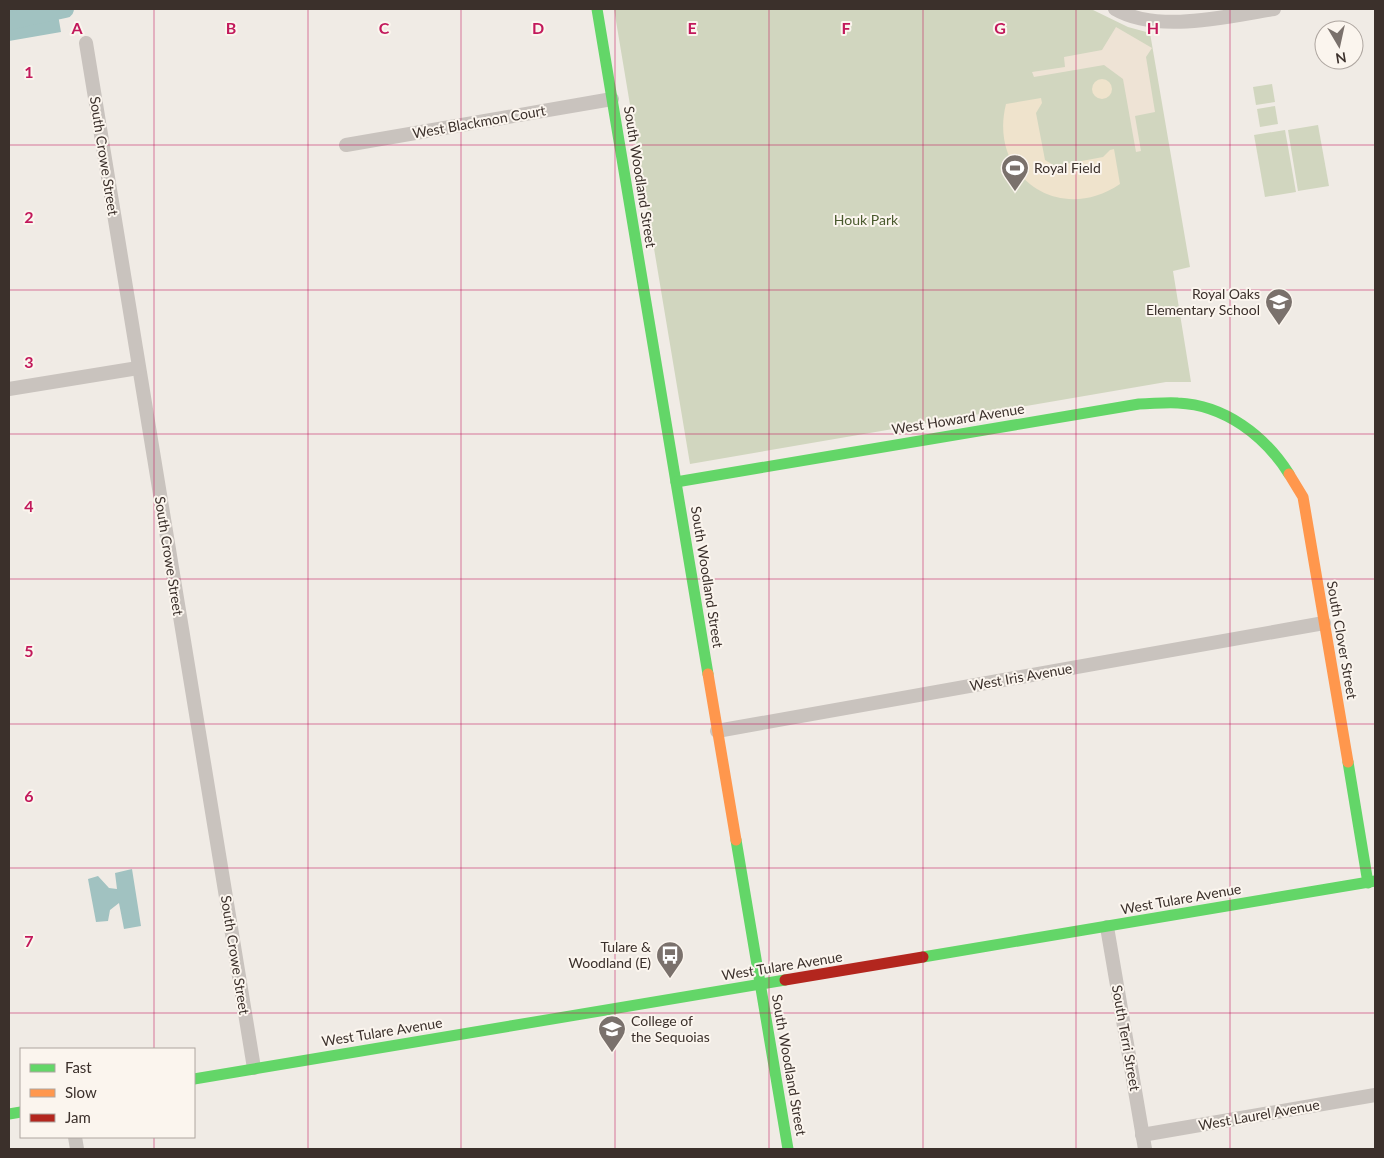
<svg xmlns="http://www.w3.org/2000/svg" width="1384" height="1158" font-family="Lato,sans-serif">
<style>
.green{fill:#d1d6bf}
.sand{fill:#efe3cc}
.plaza{fill:#eee3d5}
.water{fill:#a1c2c1}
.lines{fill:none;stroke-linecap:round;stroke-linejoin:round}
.canal{stroke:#a1c2c1;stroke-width:18}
.street{stroke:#c9c3be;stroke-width:14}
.fast{stroke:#63d668;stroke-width:11}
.slow{stroke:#ff974d;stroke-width:11}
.jam{stroke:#b3261e;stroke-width:11}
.grid{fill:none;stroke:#c2185b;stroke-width:1;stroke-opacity:0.55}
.labels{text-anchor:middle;stroke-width:4;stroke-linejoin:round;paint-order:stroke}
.street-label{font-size:14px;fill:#3b302b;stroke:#fbf5ee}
.poi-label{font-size:14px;fill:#3b302b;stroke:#fbf5ee;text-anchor:start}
.park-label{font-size:14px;fill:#4a5a2e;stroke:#fbf5ee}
.grid-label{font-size:16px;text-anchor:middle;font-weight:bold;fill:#c2185b;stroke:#fbf5ee;stroke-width:4;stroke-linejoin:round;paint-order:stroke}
</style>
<rect width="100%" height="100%" fill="#f0ebe5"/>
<g class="green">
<path d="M 614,9 L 1091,9 L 1128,27 L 1150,33 L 1190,267 L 1173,271 L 1191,382 L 1166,382 L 690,464 Z"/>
<path d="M 1272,84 L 1275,102 L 1256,105 L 1253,87 Z"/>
<path d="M 1275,106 L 1278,124 L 1260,127 L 1257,109 Z"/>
<path d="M 1318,125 L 1329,186 L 1298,191 L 1288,130 Z"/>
<path d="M 1285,130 L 1296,192 L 1265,197 L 1254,135 Z"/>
</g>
<g class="sand">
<circle cx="1102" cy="89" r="10"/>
<path d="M 1041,98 L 1042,103 L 1036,113 L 1045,160 L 1055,166 L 1103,157 L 1110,150 L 1114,149 L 1120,184 C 1058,226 988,175 1006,104 Z"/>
</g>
<path class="plaza" d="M 1116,27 L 1152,48 L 1146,57 L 1155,112 L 1135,116 L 1141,151 L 1136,152 L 1123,79 L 1104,65 L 1034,77 L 1032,72 L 1065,67 L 1064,57 L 1102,50 Z"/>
<g class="water">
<path d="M 9,9 L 57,9 L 61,32 L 9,41 Z"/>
<path d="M 132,869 L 141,926 L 124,929 L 119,903 L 110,910 L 108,921 L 96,922 L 88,879 L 98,876 L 109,888 L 117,889 L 115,873 Z"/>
</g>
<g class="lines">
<path class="canal" d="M 9,21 L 65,9"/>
<g class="street">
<path d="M 1115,9 C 1158,34 1228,16 1274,9"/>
<path d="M 86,43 L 254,1068"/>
<path d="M 346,145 L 612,99"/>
<path d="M 9,389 L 138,368"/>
<path d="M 717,731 L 1324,623"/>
<path d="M 1107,927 L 1145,1149"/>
<path d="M 1142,1135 L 1375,1095"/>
<path d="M 75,1137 L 77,1149"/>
</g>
<g class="fast">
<path d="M 597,9 L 708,674"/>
<path d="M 676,482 L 1139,404 C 1152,404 1165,402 1178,403 C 1225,405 1265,436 1289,474"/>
<path d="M 1348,762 L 1368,883"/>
<path d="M 736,840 L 788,1149"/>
<path d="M 923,957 L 1375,881"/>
<path d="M 194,1079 L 785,980"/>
<path d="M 9,1114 L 21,1112"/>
</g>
<g class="slow">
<path d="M 1289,474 L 1303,497 L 1348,762"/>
<path d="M 708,674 L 736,840"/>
</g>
<path class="jam" d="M 785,980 L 923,957"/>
</g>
<path class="grid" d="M 154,9 L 154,1049M 308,9 L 308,1149M 461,9 L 461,1149M 615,9 L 615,1149M 769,9 L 769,1149M 923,9 L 923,1149M 1076,9 L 1076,1149M 1230,9 L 1230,1149M 9,145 L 1375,145M 9,290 L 1375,290M 9,434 L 1375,434M 9,579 L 1375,579M 9,724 L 1375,724M 9,868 L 1375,868M 9,1013 L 1375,1013M 154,1137 L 154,1149"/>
<defs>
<g id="stadium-pin" transform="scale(1.4375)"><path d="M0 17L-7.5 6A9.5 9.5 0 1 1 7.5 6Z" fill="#7a716c" stroke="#fbf5ee"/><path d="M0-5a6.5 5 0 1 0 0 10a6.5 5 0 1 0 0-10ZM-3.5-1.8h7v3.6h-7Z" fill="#fff"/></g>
<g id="school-pin" transform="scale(1.4375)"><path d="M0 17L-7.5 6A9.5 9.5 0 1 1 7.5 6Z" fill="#7a716c" stroke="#fbf5ee"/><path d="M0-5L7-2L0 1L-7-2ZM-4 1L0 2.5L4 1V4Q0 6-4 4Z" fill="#fff"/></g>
<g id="bus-pin" transform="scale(1.4375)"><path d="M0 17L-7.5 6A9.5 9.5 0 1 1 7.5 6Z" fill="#7a716c" stroke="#fbf5ee"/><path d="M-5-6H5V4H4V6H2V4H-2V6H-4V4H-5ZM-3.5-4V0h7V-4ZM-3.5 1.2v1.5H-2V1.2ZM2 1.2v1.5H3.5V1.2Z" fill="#fff"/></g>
<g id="university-pin" transform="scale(1.4375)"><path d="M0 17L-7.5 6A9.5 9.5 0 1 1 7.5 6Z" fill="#7a716c" stroke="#fbf5ee"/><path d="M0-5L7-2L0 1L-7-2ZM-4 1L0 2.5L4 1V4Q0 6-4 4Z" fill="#fff"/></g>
</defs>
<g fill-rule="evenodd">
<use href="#stadium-pin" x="1015" y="168"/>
<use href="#school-pin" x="1279" y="302"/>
<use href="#bus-pin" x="670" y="955"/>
<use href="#university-pin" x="612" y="1029"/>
</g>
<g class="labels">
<g class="street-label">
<text transform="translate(479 122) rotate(-10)" y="5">West Blackmon Court</text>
<text transform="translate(104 156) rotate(81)" y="5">South Crowe Street</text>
<text transform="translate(640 177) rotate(81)" y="5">South Woodland Street</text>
<text transform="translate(958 419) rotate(-9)" y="5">West Howard Avenue</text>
<text transform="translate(169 556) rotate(81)" y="5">South Crowe Street</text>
<text transform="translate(707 577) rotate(81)" y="5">South Woodland Street</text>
<text transform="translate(1342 640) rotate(80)" y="5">South Clover Street</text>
<text transform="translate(1021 677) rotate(-10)" y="5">West Iris Avenue</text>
<text transform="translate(1181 899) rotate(-10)" y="5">West Tulare Avenue</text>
<text transform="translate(235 955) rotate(81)" y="5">South Crowe Street</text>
<text transform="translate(782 966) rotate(-9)" y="5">West Tulare Avenue</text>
<text transform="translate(382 1032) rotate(-9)" y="5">West Tulare Avenue</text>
<text transform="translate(1126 1038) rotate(80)" y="5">South Terri Street</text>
<text transform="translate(789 1065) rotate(80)" y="5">South Woodland Street</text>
<text transform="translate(1259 1115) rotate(-10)" y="5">West Laurel Avenue</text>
</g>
<g class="poi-label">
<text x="1034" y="173">Royal Field</text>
<text x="1260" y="299" text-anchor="end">Royal Oaks<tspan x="1260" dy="16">Elementary School</tspan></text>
<text x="651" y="952" text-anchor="end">Tulare &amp;<tspan x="651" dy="16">Woodland (E)</tspan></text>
<text x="631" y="1026">College of<tspan x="631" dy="16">the Sequoias</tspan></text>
</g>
<g class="park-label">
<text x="866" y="225">Houk Park</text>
</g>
</g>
<g class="grid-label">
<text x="77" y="34">A</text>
<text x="231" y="34">B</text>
<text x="384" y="34">C</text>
<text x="538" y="34">D</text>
<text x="692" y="34">E</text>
<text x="846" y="34">F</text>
<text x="1000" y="34">G</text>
<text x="1153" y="34">H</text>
<text x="29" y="78">1</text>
<text x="29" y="223">2</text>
<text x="29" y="368">3</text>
<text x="29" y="512">4</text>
<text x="29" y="657">5</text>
<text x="29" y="802">6</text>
<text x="29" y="947">7</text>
</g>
<rect width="1384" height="1158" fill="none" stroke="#3b302b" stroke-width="20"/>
<rect x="20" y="1048" width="175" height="90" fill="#fbf5ee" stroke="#aea6a0"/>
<rect x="30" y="1064" width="25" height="8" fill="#63d668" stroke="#aea6a0"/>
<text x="65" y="1073" font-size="15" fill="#3b302b">Fast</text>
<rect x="30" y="1089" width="25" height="8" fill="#ff974d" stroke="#aea6a0"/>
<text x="65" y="1098" font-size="15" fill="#3b302b">Slow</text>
<rect x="30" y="1114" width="25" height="8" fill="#b3261e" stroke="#aea6a0"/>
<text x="65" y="1123" font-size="15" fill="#3b302b">Jam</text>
<g transform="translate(1339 45) rotate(171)"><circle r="24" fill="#fbf5ee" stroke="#aea6a0"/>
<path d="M0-4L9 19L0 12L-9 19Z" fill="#7a716c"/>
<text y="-8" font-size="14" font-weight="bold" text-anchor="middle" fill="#3b302b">N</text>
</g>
</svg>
